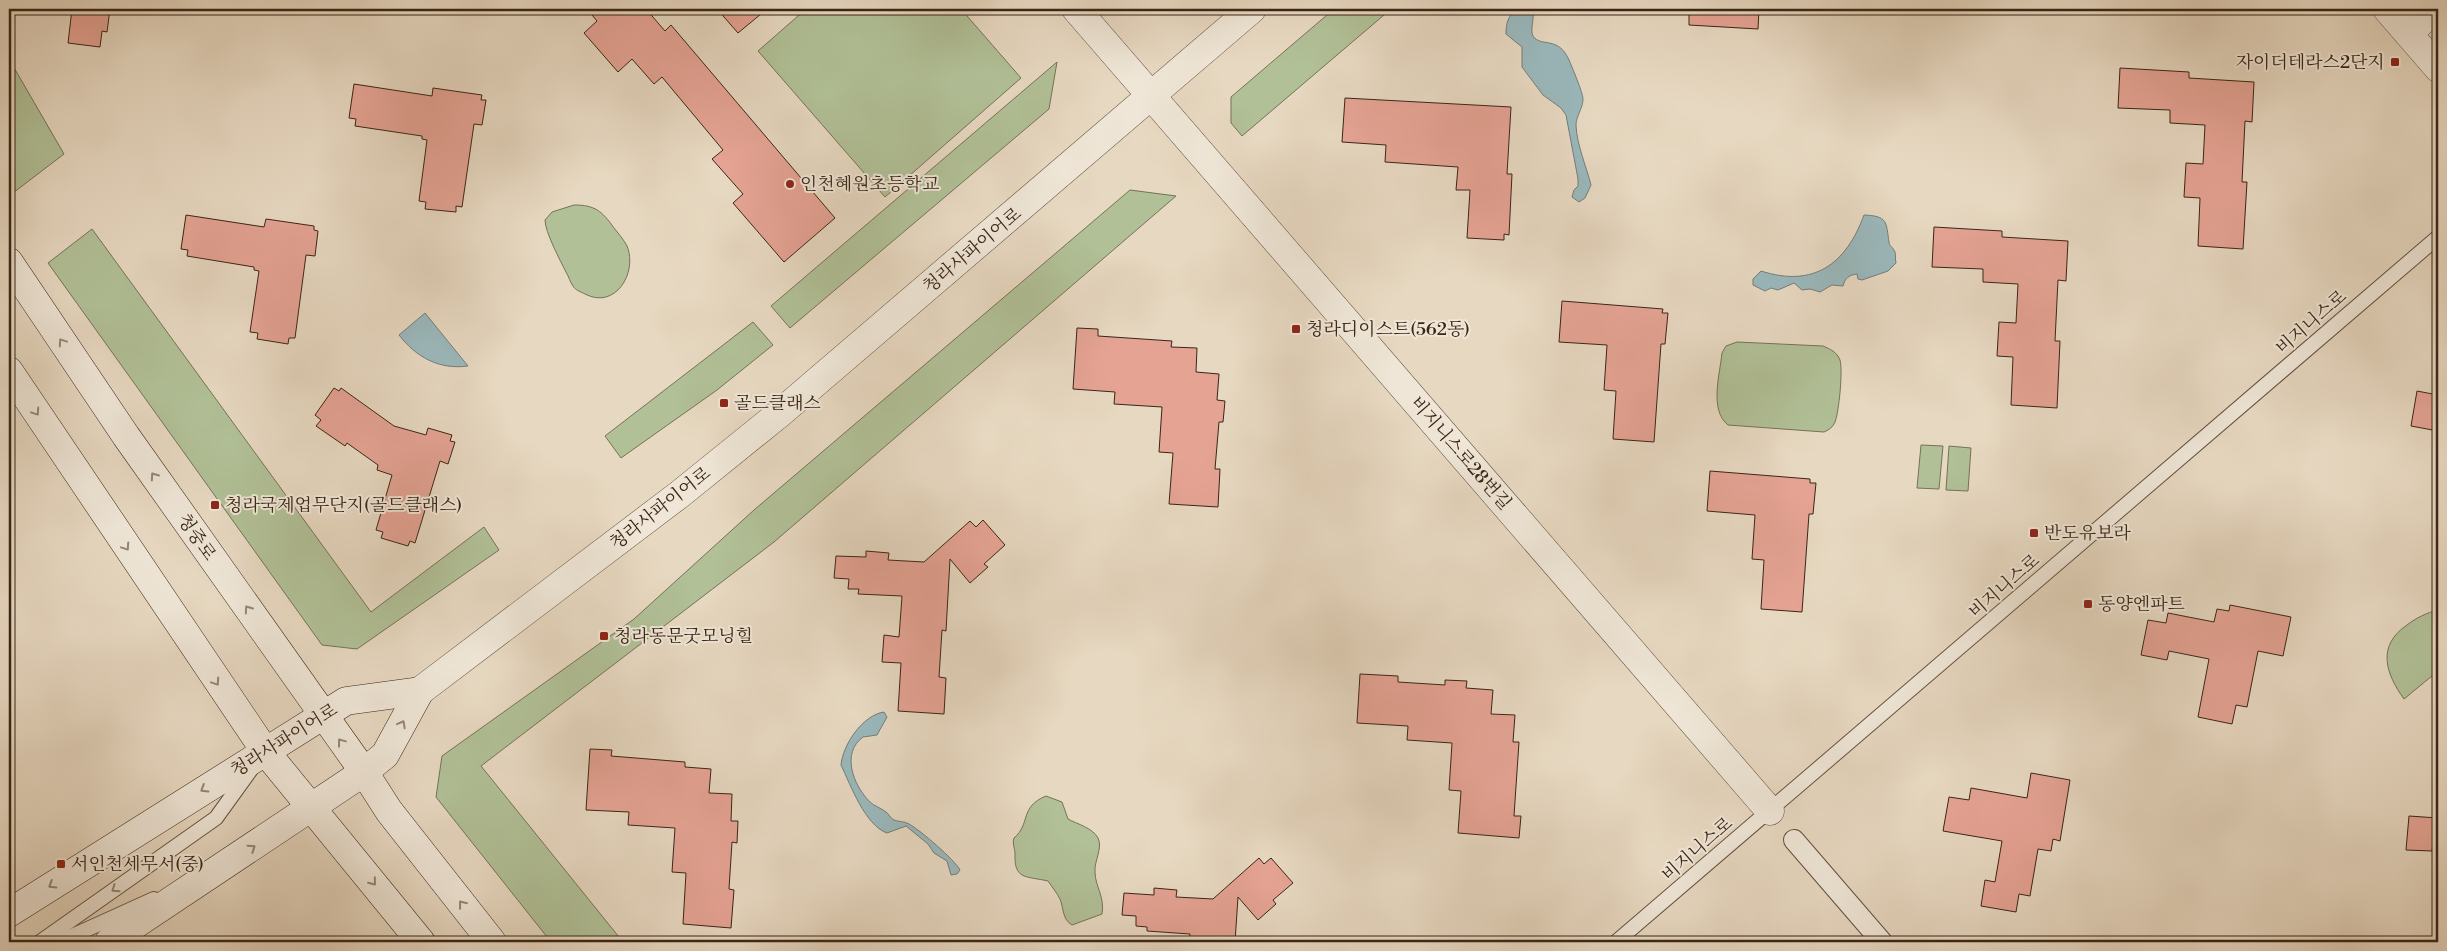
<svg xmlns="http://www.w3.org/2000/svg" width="2447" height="951" font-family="'Libre Bodoni','Noto Serif KR',serif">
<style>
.green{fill:#b1c097;stroke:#767256}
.water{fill:#9ab8bc;stroke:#747d7a}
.building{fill:#e5a394;stroke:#3a2516}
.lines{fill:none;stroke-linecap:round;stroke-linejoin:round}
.service-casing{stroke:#655241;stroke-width:16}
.pedestrian-casing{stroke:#655241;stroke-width:22}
.minor-casing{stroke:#655241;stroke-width:29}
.tertiary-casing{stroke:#655241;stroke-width:29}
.secondary-casing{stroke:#3a2516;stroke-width:29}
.service{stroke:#efe6d7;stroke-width:14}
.pedestrian{stroke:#efe6d7;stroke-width:20}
.minor{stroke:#efe6d7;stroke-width:28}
.tertiary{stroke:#efe6d7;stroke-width:28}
.secondary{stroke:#efe6d7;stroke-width:28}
.oneway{stroke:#948676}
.poi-dot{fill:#8f2418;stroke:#efe6d7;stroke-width:2}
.labels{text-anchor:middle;stroke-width:4;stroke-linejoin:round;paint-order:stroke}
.poi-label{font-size:18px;fill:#3a2516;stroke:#efe6d7;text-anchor:start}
.street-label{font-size:18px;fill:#3a2516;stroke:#efe6d7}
</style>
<rect width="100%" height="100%" fill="#e7d8c1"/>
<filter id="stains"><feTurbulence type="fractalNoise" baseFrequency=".004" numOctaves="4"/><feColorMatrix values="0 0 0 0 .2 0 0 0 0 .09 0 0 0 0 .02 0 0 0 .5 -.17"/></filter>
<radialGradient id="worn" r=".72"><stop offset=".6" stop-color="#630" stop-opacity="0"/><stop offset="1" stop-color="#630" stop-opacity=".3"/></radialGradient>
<g class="green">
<path d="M 806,9 L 961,9 L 1021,78 L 885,197 L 758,51 Z"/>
<path d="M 1334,9 L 1391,9 L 1242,136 L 1231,123 L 1231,97 Z"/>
<path d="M 9,59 L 64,154 L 9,196 Z"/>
<path d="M 1057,62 L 1049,109 L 790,328 L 771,306 Z"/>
<path d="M 1130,190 L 1176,196 L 774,542 L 481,766 L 623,942 L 551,942 L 436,797 L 442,756 L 634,619 L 754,510 Z"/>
<path d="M 574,205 C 595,205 602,211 614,228 C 618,233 624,240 627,246 C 638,273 615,310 585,294 C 581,292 575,290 573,286 C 570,282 569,277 566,272 C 560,260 545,232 545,220 L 552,212 Z"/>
<path d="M 92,229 L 371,612 L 484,527 L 499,550 L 357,649 L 322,645 L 48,263 Z"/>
<path d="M 753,322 L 773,345 L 717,390 L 621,458 L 605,436 Z"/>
<path d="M 1737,342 L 1823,346 C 1830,349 1837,352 1840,360 C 1843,370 1839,412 1835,422 C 1833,427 1829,430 1824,432 L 1728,425 C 1709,410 1720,374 1722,353 L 1726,346 Z"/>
<path d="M 1921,445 L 1943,446 L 1939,489 L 1917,488 Z"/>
<path d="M 1949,446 L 1971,448 L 1968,491 L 1946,490 Z"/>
<path d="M 2438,610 L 2438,671 L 2404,699 C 2386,674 2376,646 2407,625 C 2416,618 2426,613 2438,610 Z"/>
<path d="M 1046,796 L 1062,802 L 1068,819 C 1077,824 1093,828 1098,838 C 1103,848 1094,861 1095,872 C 1095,886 1105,897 1102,914 L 1072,925 C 1062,919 1064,909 1060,899 C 1057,893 1052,887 1048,881 C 1026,876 1014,880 1015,854 C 1015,848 1012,844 1014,838 C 1031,824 1019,807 1046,796 Z"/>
</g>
<g class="water">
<path d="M 1517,9 L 1528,9 L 1533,13 C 1534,20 1530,30 1533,36 C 1541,48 1558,35 1569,60 C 1572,67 1583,93 1583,99 C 1583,108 1576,116 1576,125 C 1577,146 1586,165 1591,185 L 1585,198 L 1579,202 L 1572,197 L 1574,190 L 1578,186 L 1578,179 L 1566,115 L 1561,108 L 1543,95 L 1522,67 L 1522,47 L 1506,34 C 1506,23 1508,16 1517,9 Z"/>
<path d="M 1864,215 C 1888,216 1886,222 1889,242 C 1889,246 1893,247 1895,252 C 1896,255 1895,259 1896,263 L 1888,271 L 1862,280 L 1858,279 L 1857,274 C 1849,275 1845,278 1843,286 L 1832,285 L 1820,292 L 1810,289 L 1802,290 L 1794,283 L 1778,290 L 1771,288 L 1765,291 L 1753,285 L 1753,279 L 1761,271 C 1814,288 1846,264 1864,215 Z"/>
<path d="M 425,313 L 468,366 C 439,370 416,357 399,335 Z"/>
<path d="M 884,712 L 887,717 L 877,735 L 863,737 C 841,753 853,785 870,802 C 874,806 881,808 886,812 C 889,814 890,818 894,820 C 899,822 904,821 909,824 C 920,830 955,860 960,870 L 957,874 L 951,875 L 947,861 L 934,853 L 928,844 L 906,826 L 887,833 C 865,825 851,786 841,765 C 843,744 863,715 884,712 Z"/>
</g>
<g class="building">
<path d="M 72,9 L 110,9 L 107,32 L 102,31 L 100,47 L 68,43 Z"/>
<path d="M 587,9 L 646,9 L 665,31 L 671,25 L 835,218 L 784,262 L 733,203 L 743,194 L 712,159 L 723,150 L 662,77 L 654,84 L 632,59 L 618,72 L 584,33 L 597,21 Z"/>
<path d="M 717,9 L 767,9 L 738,33 Z"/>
<path d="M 1689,9 L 1759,9 L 1758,29 L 1689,25 Z"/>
<path d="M 2120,68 L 2189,72 L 2189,78 L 2254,82 L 2252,122 L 2245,121 L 2242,182 L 2247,182 L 2243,249 L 2198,246 L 2200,198 L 2184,197 L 2186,163 L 2203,164 L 2205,125 L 2170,123 L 2170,110 L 2118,108 Z"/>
<path d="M 354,84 L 432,96 L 433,88 L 482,95 L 481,100 L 486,100 L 482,125 L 474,124 L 462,207 L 456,206 L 456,212 L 425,209 L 426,202 L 419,201 L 427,140 L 422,139 L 422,136 L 355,126 L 356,119 L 349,118 Z"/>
<path d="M 1345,98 L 1511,107 L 1507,174 L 1512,174 L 1509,235 L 1504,234 L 1504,240 L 1467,238 L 1470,190 L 1456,190 L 1458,167 L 1385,162 L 1386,145 L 1342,142 Z"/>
<path d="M 186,215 L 264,227 L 266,219 L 314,226 L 314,230 L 318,231 L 315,256 L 306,255 L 295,338 L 289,338 L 288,344 L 257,339 L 258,333 L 250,332 L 259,271 L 254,270 L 254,267 L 187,256 L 188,250 L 181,249 Z"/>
<path d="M 1934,227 L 2002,231 L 2002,237 L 2068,241 L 2066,281 L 2058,280 L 2055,341 L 2060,341 L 2057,408 L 2011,405 L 2013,357 L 1997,356 L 1999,322 L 2016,323 L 2018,284 L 1983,282 L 1983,269 L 1932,267 Z"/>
<path d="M 1562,301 L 1663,309 L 1662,313 L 1668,313 L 1665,344 L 1661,344 L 1654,442 L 1613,439 L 1616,391 L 1604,390 L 1607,345 L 1559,342 Z"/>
<path d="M 1077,328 L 1098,329 L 1098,336 L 1172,341 L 1171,347 L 1197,348 L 1196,372 L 1219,374 L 1217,400 L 1225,401 L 1223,422 L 1219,422 L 1215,469 L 1220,469 L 1218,507 L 1169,504 L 1173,453 L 1159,452 L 1162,407 L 1114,404 L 1115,392 L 1073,389 Z"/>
<path d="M 334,388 L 339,391 L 341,388 L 394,426 L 426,435 L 428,428 L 452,435 L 450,441 L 455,442 L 448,464 L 440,461 L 415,543 L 410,541 L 408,546 L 381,538 L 383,532 L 376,530 L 392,475 L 377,470 L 378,465 L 347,443 L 345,446 L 316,426 L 321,420 L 315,415 Z"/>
<path d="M 2417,391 L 2438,395 L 2438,431 L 2411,426 Z"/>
<path d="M 1710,471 L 1810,479 L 1810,483 L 1816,483 L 1813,514 L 1809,514 L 1802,612 L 1761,609 L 1764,560 L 1752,559 L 1755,515 L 1707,511 Z"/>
<path d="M 983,520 L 1005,545 L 984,564 L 988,567 L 970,583 L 950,559 L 946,631 L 942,630 L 939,677 L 946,678 L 944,714 L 898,711 L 901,663 L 882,662 L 884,635 L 899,637 L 902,596 L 858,594 L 859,589 L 848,589 L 849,579 L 834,578 L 836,556 L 866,557 L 866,551 L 889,553 L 888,560 L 924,562 L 970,521 L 976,527 Z"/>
<path d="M 2230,605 L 2291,617 L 2283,656 L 2258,651 L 2247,707 L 2236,705 L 2232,724 L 2198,717 L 2209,659 L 2169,651 L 2167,660 L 2141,655 L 2148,620 L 2166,623 L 2168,613 L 2214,622 L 2217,609 L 2229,611 Z"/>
<path d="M 1360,674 L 1398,676 L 1398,682 L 1445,685 L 1445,680 L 1467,681 L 1466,688 L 1493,690 L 1491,714 L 1515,715 L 1513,742 L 1519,742 L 1514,816 L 1521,816 L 1519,838 L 1458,833 L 1461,791 L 1449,790 L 1452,743 L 1407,740 L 1408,726 L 1357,723 Z"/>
<path d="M 590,749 L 612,750 L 611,756 L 685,762 L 685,767 L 711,769 L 709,793 L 732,794 L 731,821 L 738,821 L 737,843 L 732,842 L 729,889 L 734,890 L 731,928 L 683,924 L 686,873 L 672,872 L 675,828 L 628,825 L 629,812 L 586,810 Z"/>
<path d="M 2031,773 L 2070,780 L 2060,841 L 2053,839 L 2051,851 L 2038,849 L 2030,896 L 2019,894 L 2016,912 L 1981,906 L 1985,880 L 1995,882 L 2002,841 L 1943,831 L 1949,797 L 1969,800 L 1971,788 L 2027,798 Z"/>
<path d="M 2409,816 L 2438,818 L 2438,843 L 2433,843 L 2432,851 L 2406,850 Z"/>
<path d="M 1259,858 L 1264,864 L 1271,858 L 1293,883 L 1273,900 L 1276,904 L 1258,920 L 1238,897 L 1235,942 L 1189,942 L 1190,934 L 1147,931 L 1147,927 L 1136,926 L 1136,916 L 1122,915 L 1124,893 L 1154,895 L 1154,888 L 1177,890 L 1176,897 L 1213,899 Z"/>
</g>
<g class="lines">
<g class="service-casing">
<g id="service">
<path d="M 40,942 L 216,818 L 252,768"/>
<path d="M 59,942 L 154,899"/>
<path d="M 1616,942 L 2438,237"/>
</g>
</g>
<g class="pedestrian-casing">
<path id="pedestrian" d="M 1794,840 L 1882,942"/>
</g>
<g class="minor-casing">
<g id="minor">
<path d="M 1076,9 L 1770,811"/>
<path d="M 2408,33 L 2436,9"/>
</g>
</g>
<g class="tertiary-casing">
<g id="tertiary">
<path d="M 2387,9 L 2438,68"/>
<path d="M 420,691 L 680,494 L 779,414 L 1252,9"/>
</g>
</g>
<g class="secondary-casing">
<g id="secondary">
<path d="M 9,262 L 126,436 L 364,772 L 389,811 L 492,942"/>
<path d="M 9,371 L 265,751 L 421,942"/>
<path d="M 9,913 L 346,701 L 420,691"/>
<path d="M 109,942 L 364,772 L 385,755 L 420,691"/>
</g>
</g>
<use href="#service" class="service"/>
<use href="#pedestrian" class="pedestrian"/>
<use href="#minor" class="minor"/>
<use href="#tertiary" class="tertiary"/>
<use href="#secondary" class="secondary"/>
</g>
<defs><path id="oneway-chevron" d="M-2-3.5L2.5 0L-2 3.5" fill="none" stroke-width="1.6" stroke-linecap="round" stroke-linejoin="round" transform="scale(1.25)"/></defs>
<g class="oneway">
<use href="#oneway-chevron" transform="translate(62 342) rotate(-124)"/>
<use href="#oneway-chevron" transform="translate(36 412) rotate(56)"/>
<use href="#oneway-chevron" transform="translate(154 476) rotate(-125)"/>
<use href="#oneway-chevron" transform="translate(126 547) rotate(56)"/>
<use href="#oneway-chevron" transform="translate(248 609) rotate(-125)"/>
<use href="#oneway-chevron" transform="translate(216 682) rotate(56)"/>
<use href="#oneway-chevron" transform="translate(402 724) rotate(-62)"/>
<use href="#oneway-chevron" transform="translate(341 742) rotate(-127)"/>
<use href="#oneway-chevron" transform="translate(204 789) rotate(148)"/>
<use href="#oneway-chevron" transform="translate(252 848) rotate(-34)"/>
<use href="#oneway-chevron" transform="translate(373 882) rotate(51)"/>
<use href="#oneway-chevron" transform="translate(52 885) rotate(148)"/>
<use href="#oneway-chevron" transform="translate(115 889) rotate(145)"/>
<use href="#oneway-chevron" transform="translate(462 904) rotate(-128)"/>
</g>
<g class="poi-dot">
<rect x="2390" y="57" width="10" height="10" rx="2.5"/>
<circle cx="790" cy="184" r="5"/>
<rect x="1291" y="324" width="10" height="10" rx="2.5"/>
<rect x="719" y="398" width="10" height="10" rx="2.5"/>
<rect x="210" y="500" width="10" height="10" rx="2.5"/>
<rect x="2029" y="528" width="10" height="10" rx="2.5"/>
<rect x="2083" y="599" width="10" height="10" rx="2.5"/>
<rect x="599" y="631" width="10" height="10" rx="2.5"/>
<rect x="56" y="859" width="10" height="10" rx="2.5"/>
</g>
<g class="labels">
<g class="poi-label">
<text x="2385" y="68" text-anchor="end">자이더테라스2단지</text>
<text x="800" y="190">인천혜원초등학교</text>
<text x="1306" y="335">청라디이스트(562동)</text>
<text x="734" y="409">골드클래스</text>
<text x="225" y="511">청라국제업무단지(골드클래스)</text>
<text x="2044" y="539">반도유보라</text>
<text x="2098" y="610">동양엔파트</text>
<text x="614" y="642">청라동문굿모닝힐</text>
<text x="71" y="870">서인천세무서(중)</text>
</g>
<g class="street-label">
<text transform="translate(972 250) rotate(-40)" y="6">청라사파이어로</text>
<text transform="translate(2311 322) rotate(-41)" y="6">비지니스로</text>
<text transform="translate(1461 453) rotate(49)" y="6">비지니스로28번길</text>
<text transform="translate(660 508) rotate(-38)" y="6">청라사파이어로</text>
<text transform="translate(197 537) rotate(55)" y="6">청중로</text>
<text transform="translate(2004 586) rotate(-41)" y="6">비지니스로</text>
<text transform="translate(284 740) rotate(-32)" y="6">청라사파이어로</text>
<text transform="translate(1697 849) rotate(-41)" y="6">비지니스로</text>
</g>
</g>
<rect width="2447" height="951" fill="none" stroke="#e7d8c1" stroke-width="30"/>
<rect x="10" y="10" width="2427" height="931" fill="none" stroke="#3a2516" stroke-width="2.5"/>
<rect x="15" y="15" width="2417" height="921" fill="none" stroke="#3a2516"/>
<rect width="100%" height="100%" filter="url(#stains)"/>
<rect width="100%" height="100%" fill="url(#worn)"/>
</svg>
